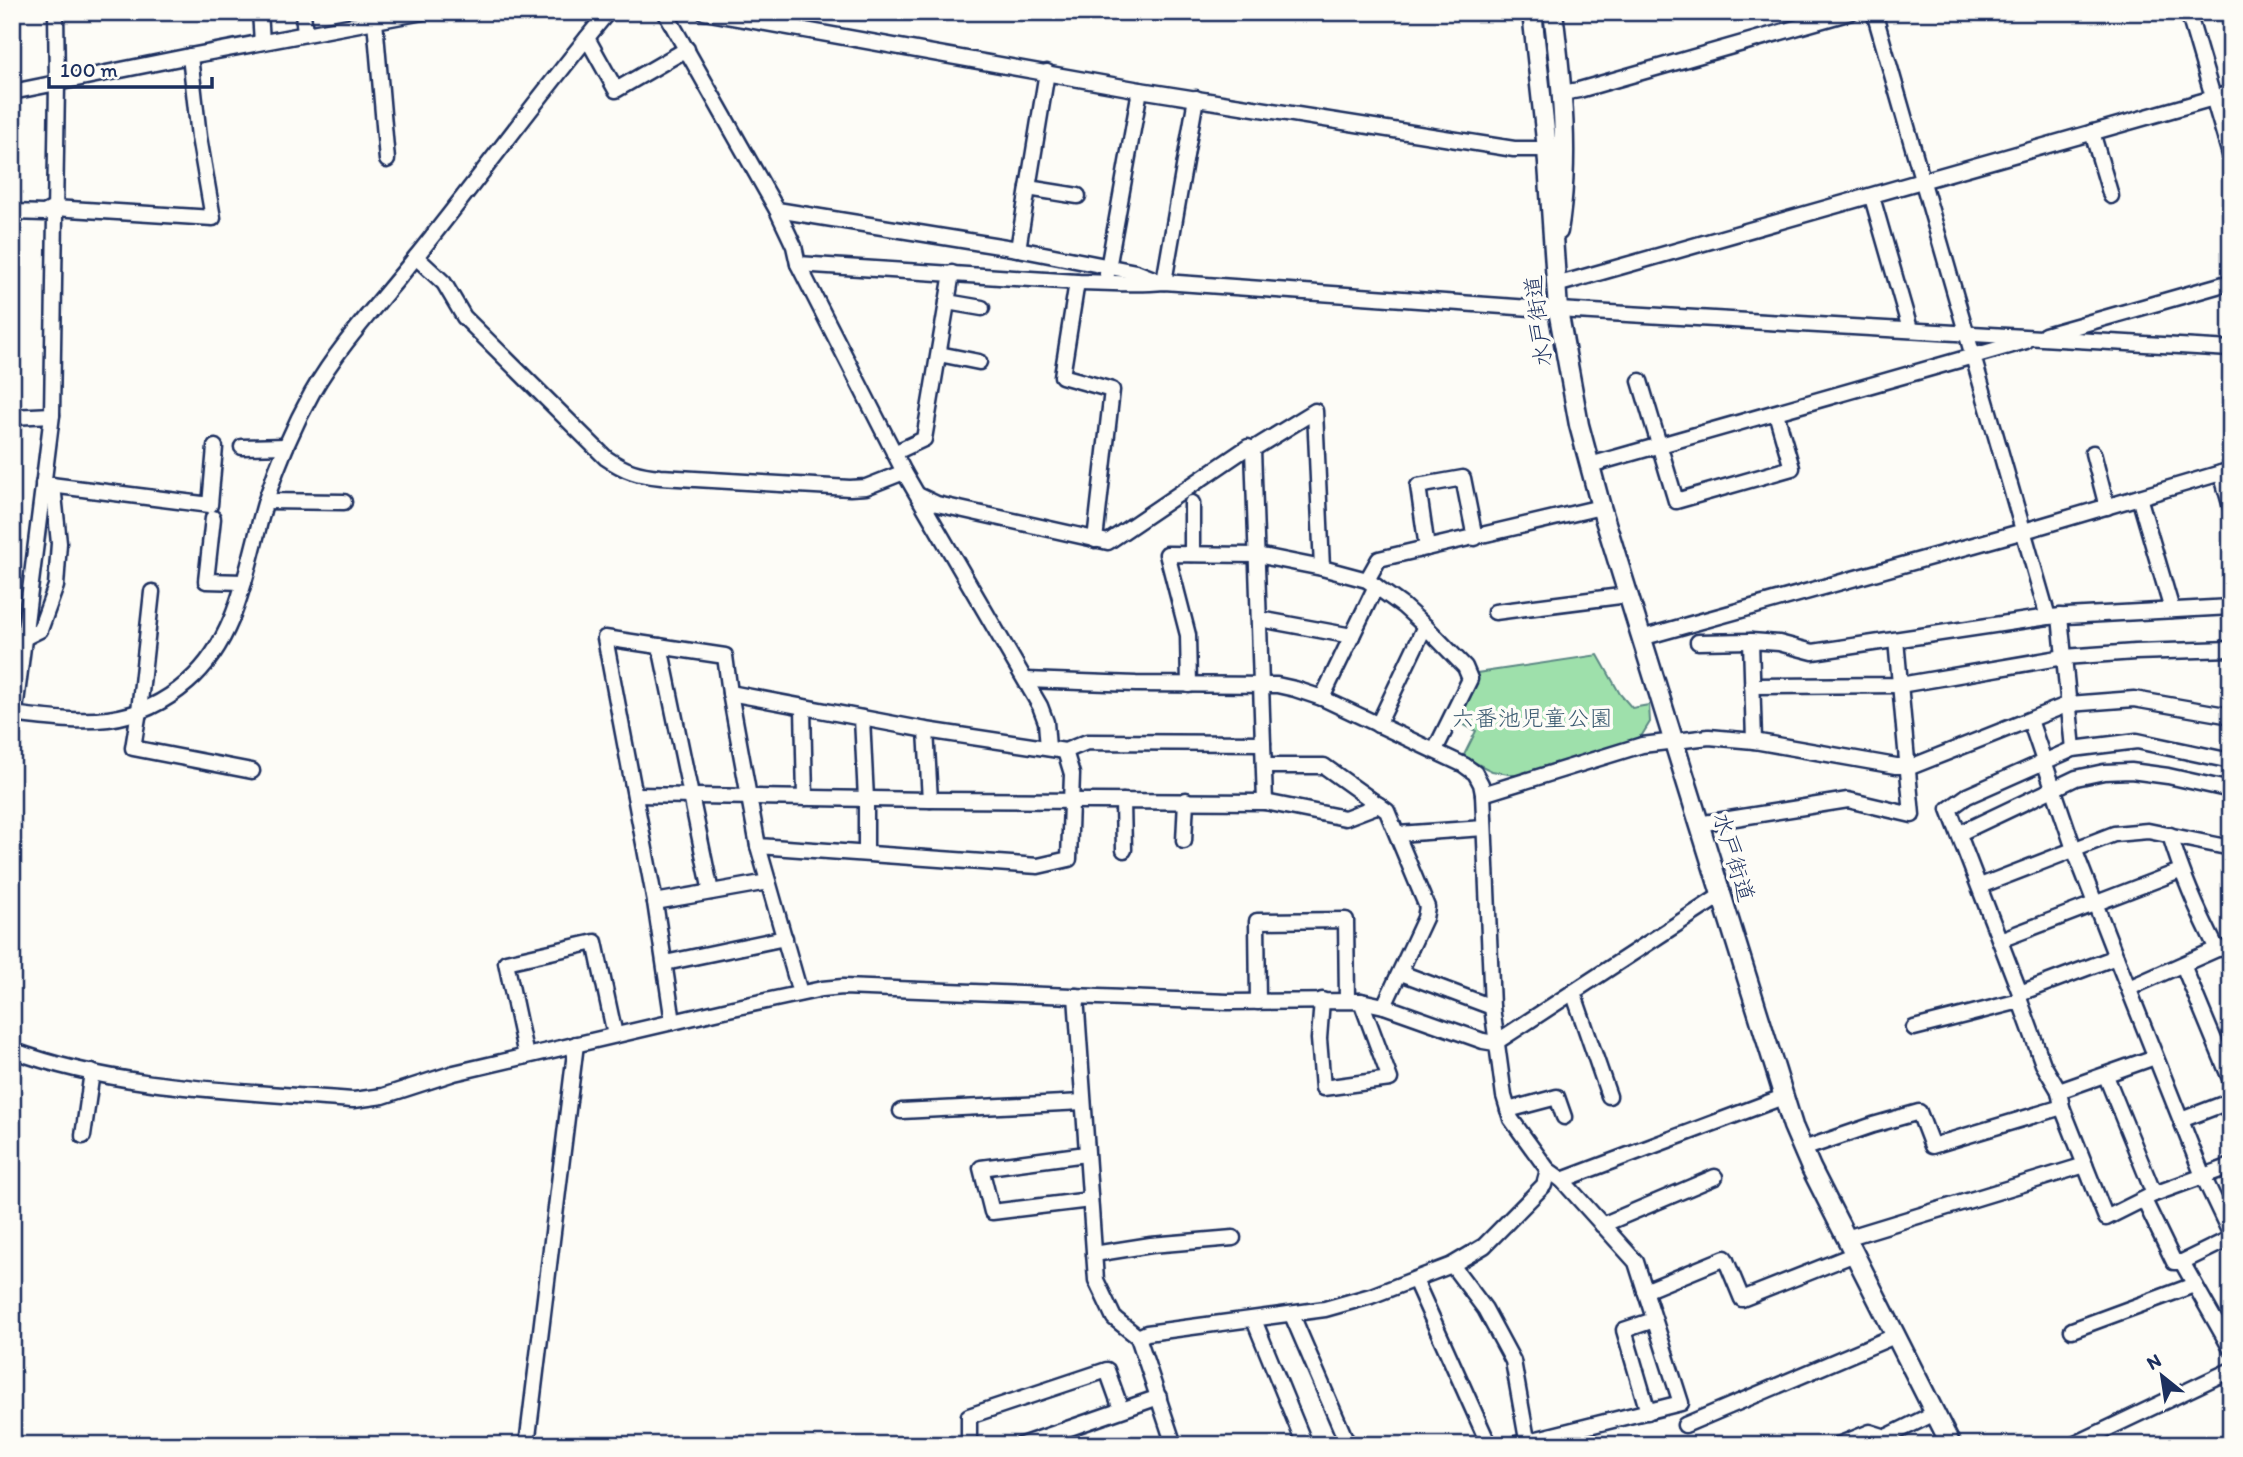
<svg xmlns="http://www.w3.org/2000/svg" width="2243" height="1457" font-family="Itim,'Klee One',sans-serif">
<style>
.green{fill:#9ee0ab;stroke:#5c8884;stroke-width:2}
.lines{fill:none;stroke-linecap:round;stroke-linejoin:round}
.minor-casing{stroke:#1b2f5e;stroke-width:19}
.major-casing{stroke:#1b2f5e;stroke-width:23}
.minor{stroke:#fdfcf7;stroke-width:14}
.major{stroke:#fdfcf7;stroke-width:18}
.labels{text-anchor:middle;stroke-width:7;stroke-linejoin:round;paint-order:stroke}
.street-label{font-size:23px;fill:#1b2f5e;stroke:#fdfcf7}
.park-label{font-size:23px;fill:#3c5b71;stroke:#fdfcf7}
</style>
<rect width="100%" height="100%" fill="#fdfcf7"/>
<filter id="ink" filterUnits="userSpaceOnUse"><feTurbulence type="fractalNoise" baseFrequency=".0143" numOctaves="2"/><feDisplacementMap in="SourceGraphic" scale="14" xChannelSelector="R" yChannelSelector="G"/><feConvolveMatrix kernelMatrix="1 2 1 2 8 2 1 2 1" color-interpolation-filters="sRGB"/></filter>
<g filter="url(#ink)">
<path class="green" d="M 1598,655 L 1620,694 L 1632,708 L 1649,705 L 1650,722 L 1642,735 L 1633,740 L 1519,776 L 1492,771 L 1463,757 L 1476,731 L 1455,720 L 1477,673 Z"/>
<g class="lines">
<g class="minor-casing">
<g id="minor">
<path d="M 260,12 L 262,42"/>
<path d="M 303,12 L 305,34"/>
<path d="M 665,12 L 777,210 L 794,246 L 798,264 L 904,472 L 1040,706 L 1046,722 L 1048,748"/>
<path d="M 704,12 L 1140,90 L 1514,149 L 1547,149"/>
<path d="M 1874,12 L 2048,617"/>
<path d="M 2188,12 L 2231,158"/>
<path d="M 375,21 L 387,160"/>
<path d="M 587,38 L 616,90 L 687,49"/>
<path d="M 12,92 L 190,56 L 423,12"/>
<path d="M 1562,93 L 1579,90 L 1851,12"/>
<path d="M 2092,132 L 2111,196"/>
<path d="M 1028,188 L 1078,196"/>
<path d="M 1872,197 L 1910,329"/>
<path d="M 777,210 L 1018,249 L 1136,272 L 1159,281"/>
<path d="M 12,212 L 44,213 L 54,208 L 213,218 L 199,137 L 190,56"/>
<path d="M 1018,249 L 1047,72"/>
<path d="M 416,257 L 444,283 L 464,317 L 606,458 C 625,471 638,475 661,477 L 850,488 L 866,487 L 904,472"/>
<path d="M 798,264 L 1077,282 C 1106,282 1134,285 1164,282 L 1558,310 L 2231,349"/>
<path d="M 1107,274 L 1140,90"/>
<path d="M 1077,282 L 1062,376 L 1112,390 L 1095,540"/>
<path d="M 1164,282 L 1196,98"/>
<path d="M 1556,285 L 2231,93"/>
<path d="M 947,302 L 982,308"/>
<path d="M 2045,335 L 2231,282"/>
<path d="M 939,354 L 979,362"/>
<path d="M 1640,381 L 1676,501 L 1792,468 L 1776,413"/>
<path d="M 12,417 L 52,415"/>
<path d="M 242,447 L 286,446"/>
<path d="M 1253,449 L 1265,802"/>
<path d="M 894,453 L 924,439 L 952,273"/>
<path d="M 2093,453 L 2107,507"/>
<path d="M 1590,465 L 2026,341"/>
<path d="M 2221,473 L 2231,507"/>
<path d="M 43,484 L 210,505 L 215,447"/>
<path d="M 918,495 L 937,504 L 1108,542 L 1248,447 L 1253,449 L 1315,411 L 1322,568"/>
<path d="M 2139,497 L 2172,610"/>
<path d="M 266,501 L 344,502"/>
<path d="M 1192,503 L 1192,554"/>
<path d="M 213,518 L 206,581 L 244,582"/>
<path d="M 1427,548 L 1418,486 L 1463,478 L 1475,538"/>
<path d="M 1367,580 L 1379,559 L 1601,507"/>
<path d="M 152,592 L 139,711 L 133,748 L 252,771"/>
<path d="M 1495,612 L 1628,595"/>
<path d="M 2060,616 L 2073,749"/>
<path d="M 1260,619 L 1352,636"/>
<path d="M 24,638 L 40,630 L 56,586 L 59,543 L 53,485"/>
<path d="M 1641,638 L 2024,531 L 2231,470"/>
<path d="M 1698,642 L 1751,641"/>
<path d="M 660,646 L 711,892"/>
<path d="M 1026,680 L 1136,684 L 1277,685 L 1295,689 L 1322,698 L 1464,765 L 1475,773 L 1481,784 L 1483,794 L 1492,1007 L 1504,1096 L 1511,1119 L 1548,1170 L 1544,1185 L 1484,1246 L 1452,1265 L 1371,1296 L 1325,1309 L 1147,1333 L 1138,1337"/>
<path d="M 1189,685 L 1188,635 L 1167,554 L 1257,555 L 1322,568 L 1367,580 L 1403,606 L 1425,626 L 1465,667 L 1470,679 L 1435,750"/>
<path d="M 1752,686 L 1900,685 L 2064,657 L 2135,652 L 2231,649"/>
<path d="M 730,693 L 926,730 L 1065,751 L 1087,742 L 1263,743"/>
<path d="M 1322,698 L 1376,586"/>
<path d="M 803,707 L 805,798"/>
<path d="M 12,714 C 79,722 132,731 188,682 C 240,637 247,563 266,500 C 278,463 293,427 312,393 C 340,344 380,302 415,258 C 480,177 541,93 608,12"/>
<path d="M 862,718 L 866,799 L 866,853"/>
<path d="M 2030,720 L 2074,849 L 2116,957 L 2203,1176 L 2231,1235"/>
<path d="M 1378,725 L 1425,626"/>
<path d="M 926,730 L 930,800"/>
<path d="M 12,735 L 52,415 L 57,83 L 56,12"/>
<path d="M 1754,741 L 1751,641 L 1779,643 L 1813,652 L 2048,617 L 2231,607"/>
<path d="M 1264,766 L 1324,766 L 1387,811 L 1427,907 L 1425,918 L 1384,1006"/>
<path d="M 1483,794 L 1642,745 L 1709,737 L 1754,741 L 1896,766 L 1913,766 L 2069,704 L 2134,699 L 2231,716"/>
<path d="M 635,795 L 930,800 L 1265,802 L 1345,818 L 1379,805"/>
<path d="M 1123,801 L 1124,850"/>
<path d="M 1698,824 L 1848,800 L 1912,815 L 1896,640"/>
<path d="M 1960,833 L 2076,778 L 2104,772 L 2131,771 L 2168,776 L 2231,790"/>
<path d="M 1398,834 L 1484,828"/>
<path d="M 2170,835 C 2182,875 2198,912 2217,949"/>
<path d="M 1184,841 L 1186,800"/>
<path d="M 758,846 L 1038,866 L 1069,859 L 1072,774 L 1065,751"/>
<path d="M 1980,886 L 2114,834 L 2148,831 L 2231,848"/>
<path d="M 655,902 L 768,882"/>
<path d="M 2000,940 L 2180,871"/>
<path d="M 665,963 L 785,938"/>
<path d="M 2183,965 L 2231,1081"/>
<path d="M 1401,973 L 1492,1007"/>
<path d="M 2129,988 L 2217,949 L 2231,948"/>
<path d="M 1573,992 L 1609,1096"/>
<path d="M 2020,993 L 2116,957"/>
<path d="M 1076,996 L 1096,1280 L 1114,1318 L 1138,1337 L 1174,1445"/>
<path d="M 1322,1000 L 1319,1039 L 1323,1088 L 1390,1079 L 1361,1001"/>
<path d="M 1258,1002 L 1257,921 L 1346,920 L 1347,1000"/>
<path d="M 673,1022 L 655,902 L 605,638 L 725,656 L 730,693 L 758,846 L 800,993"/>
<path d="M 1914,1028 L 2020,1001"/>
<path d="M 12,1050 C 119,1090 242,1091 354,1100 L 383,1096 L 454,1073 L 733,1008 L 822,989 L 843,987 L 1228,1002 L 1361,1001 L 1384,1006 L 1483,1041 L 1495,1043 L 1720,896"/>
<path d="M 526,1056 L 506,962 L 595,942 L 615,1035"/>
<path d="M 2155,1057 L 2059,1091 L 2062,1107 L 2106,1218 L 2154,1194 L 2231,1166"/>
<path d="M 2106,1076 L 2154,1194"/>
<path d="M 2059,1091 L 2043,1064 L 2020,1001 L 2020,993 L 1949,809 L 1967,796 L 2073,749 L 2137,741 L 2231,761"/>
<path d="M 1508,1110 L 1557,1097 L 1564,1117"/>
<path d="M 901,1111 L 1083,1102"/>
<path d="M 2181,1120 L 2231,1101"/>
<path d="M 83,1136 L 92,1072"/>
<path d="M 1803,1149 L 1873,1125 L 1919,1112 L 1932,1146 L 2062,1107"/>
<path d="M 1086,1154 L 981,1168 L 992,1212 L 1090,1200"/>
<path d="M 1562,1180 L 1783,1097"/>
<path d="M 2144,1200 L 2174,1262 L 2182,1262 L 2231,1238"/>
<path d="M 1602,1225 L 1715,1177"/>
<path d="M 1846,1238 L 2085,1165"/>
<path d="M 1094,1254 L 1151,1245 L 1233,1238"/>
<path d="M 2182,1262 L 2231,1349"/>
<path d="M 1452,1265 L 1485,1309 L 1513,1361 L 1528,1445"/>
<path d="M 1415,1280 L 1489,1445"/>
<path d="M 1645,1291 L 1725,1258 L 1742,1299 L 1855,1254"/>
<path d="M 1292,1315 L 1348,1445"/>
<path d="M 1254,1320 L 1305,1445"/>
<path d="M 2072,1330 L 2194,1285"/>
<path d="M 1648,1412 L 1624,1330 L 1654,1320"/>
<path d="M 1685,1425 L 1897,1335"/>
<path d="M 527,1445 L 576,1044"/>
<path d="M 969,1445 L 969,1416 L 1107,1370 L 1121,1409"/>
<path d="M 1021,1445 L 1159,1397"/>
<path d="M 1513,1445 L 1681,1403 L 1636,1262 L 1562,1180 L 1548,1170"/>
<path d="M 1576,1445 L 1577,1430"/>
<path d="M 1838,1445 L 1870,1432 L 1886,1437 L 1935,1413"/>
<path d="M 2073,1445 L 2231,1370"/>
</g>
</g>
<g class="major-casing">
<g id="major">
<path d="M 1532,12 L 1547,149 L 1558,310 L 1579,425 L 1601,507 L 1793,1126 L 1811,1168 L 1951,1445"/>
<path d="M 1553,12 C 1562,85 1570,158 1558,231"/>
</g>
</g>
<use href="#minor" class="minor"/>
<use href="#major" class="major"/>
</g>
</g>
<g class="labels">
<g class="street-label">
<text transform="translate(1538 321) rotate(-97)" y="8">水戸街道</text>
<text transform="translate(1734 857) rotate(73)" y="8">水戸街道</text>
</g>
<g class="park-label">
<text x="1532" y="726">六番池児童公園</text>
</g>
</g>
<rect width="2243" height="1457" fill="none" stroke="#fdfcf7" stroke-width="42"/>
<rect x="21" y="21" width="2201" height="1415" fill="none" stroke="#1b2f5e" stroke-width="2.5" filter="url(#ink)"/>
<g transform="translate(2162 1376) rotate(330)" stroke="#fdfcf7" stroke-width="5" paint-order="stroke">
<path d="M0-5L12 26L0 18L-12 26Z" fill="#1b2f5e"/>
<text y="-10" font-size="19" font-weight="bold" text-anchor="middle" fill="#1b2f5e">N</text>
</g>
<path d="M49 77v10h163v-10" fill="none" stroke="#1b2f5e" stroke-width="3.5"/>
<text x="60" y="77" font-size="21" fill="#1b2f5e" stroke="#fdfcf7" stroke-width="5" paint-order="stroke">100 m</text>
</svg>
